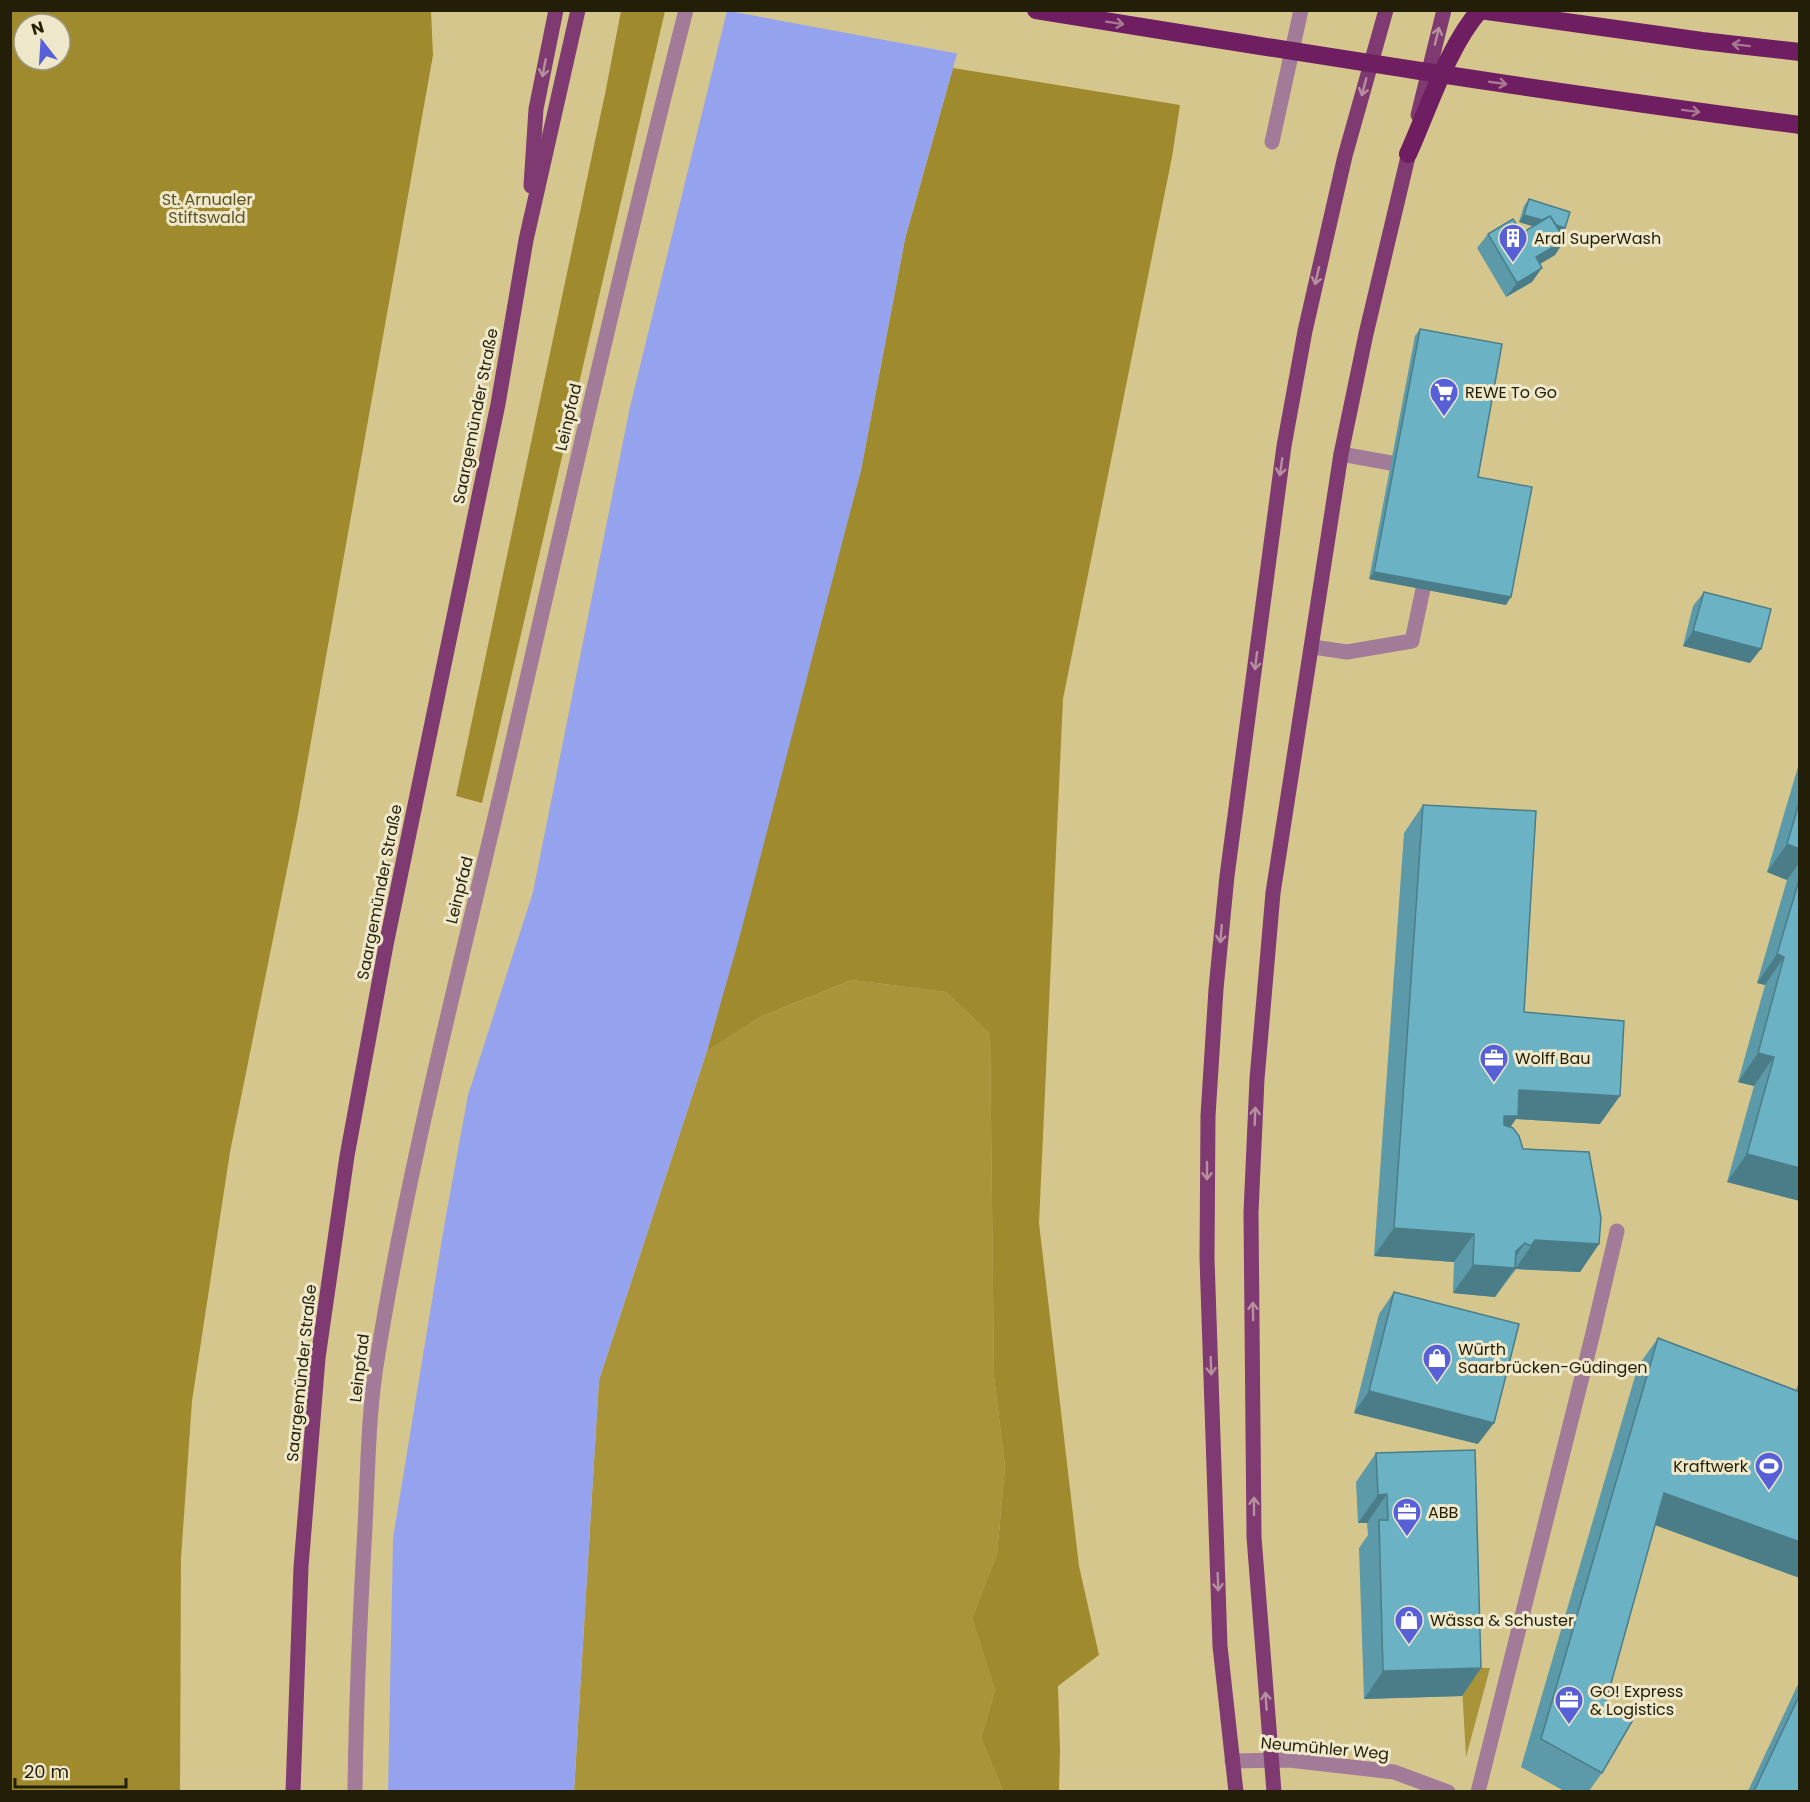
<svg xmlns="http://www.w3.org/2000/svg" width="1810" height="1802" font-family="Poppins,sans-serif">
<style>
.green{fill:#a99439}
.forest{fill:#a08a2e;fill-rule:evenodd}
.water{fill:#95a3ef}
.pier{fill:#d5c68d}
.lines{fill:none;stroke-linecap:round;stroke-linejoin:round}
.minor{stroke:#a27b98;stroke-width:15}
.major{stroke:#7f3a71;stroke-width:15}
.highway{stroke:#701e62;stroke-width:18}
.highway-bridge{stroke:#701e62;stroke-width:18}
.wall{fill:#5c99a9}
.shaded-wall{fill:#4b7d89}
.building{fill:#6bb2c4;stroke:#4b7d89;stroke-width:1.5}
.oneway{stroke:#a97891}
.oneway2{stroke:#b6909e}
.labels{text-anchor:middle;stroke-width:6;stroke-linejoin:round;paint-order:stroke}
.park-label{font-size:16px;fill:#5f5323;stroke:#eee7ca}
.poi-label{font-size:16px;fill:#231e07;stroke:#eee7ca;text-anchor:start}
.street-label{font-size:16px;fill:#231e07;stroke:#eee7ca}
</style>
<rect width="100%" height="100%" fill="#d5c68d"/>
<g class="green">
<path d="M 852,980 L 946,992 L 990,1034 L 994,1376 L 1005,1467 L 997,1554 L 972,1618 L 995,1691 L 981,1738 L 1003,1791 L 574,1792 L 599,1380 L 707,1051 L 762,1016 Z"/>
<path d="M 1461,1668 L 1490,1668 L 1466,1757 Z"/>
</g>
<g class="forest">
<path d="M 11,10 L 431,11 L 433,55 L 297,820 L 230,1152 L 192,1401 L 181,1558 L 180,1791 L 11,1791 ZM 24,24 L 60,24 L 60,60 L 24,60 Z"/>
<path d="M 621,11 L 665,11 L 482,803 L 456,796 L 605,94 Z"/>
<path d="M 953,68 L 1180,105 L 1172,157 L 1063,699 L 1039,1223 L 1079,1566 L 1099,1655 L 1058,1686 L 1060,1750 L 1059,1791 L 1003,1791 L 981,1738 L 995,1691 L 972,1618 L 997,1554 L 1005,1467 L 994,1376 L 990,1034 L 946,992 L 852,980 L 762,1016 L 707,1051 L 861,470 L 905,239 Z"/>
</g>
<path class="water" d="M 727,11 L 969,11 L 905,239 L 861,470 L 739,939 L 707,1051 L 599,1380 L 574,1791 L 388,1792 L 393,1538 L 445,1221 L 468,1095 L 533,892 L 630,407 Z"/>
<path class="pier" d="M 972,10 L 960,54 L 729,11 L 729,10 Z"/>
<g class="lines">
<g class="minor">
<path d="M 1272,142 L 1301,10"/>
<path d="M 1341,454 L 1391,463"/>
<path d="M 1313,647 L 1347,652 L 1412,641 L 1423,589"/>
<path d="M 1232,1761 L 1289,1760 L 1394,1772 L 1448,1792"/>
<path d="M 355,1792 C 356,1703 360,1615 365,1527 C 368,1470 368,1411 378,1354 C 410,1156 462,961 507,766 C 565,513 622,261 686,10"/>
<path d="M 1478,1792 L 1592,1337 L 1617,1231"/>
</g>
<g class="major">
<path d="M 1418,115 L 1444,10"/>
<path d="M 531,186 L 536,109 L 556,10"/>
<path d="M 293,1792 L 301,1567 L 318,1358 L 347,1156 L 386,945 L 498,404 L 526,240 L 578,10"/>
<path d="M 1236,1792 L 1220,1646 L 1207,1258 L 1208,1116 L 1216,989 L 1227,876 L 1284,446 L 1305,331 L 1345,156 L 1386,10"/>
<path d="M 1274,1792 L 1254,1537 L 1251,1212 L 1257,1079 L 1273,893 L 1341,454 L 1366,334 L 1411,144"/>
</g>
<path class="highway" d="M 1408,154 C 1428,110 1448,46 1480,10"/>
<g class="highway-bridge">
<path d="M 1036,10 C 1290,51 1544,92 1800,125"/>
<path d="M 1480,10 L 1702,41 L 1800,52"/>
</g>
</g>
<g class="wall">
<path d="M 1529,199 L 1565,228 L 1561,234 L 1555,255 L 1540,264 L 1532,282 L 1506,297 L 1477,248 L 1488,234 L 1522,233 L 1533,226 L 1519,222 L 1524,206 Z"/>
<path d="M 1420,329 L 1478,477 L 1506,605 L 1369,579 L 1415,336 Z"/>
<path d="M 1704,592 L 1750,663 L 1683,646 L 1693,606 Z"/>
<path d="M 1800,760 L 1800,1201 L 1727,1182 L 1754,1086 L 1738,1082 L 1765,985 L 1757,983 L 1787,880 L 1767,872 Z"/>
<path d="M 1423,805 L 1524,1012 L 1600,1124 L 1516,1119 L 1510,1127 L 1523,1149 L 1599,1244 L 1580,1272 L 1516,1269 L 1495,1297 L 1453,1293 L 1454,1262 L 1374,1256 L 1404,833 Z"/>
<path d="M 1394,1292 L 1478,1444 L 1354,1413 L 1379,1314 Z"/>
<path d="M 1658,1338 L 1796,1390 L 1800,1379 L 1800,1578 L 1655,1525 L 1605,1705 L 1602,1773 L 1589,1791 L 1564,1791 L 1521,1767 L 1638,1366 Z"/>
<path d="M 1376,1453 L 1481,1668 L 1462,1696 L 1364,1699 L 1359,1548 L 1368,1535 L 1367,1523 L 1358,1523 L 1356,1482 Z"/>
<path d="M 1800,1680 L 1800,1791 L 1748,1791 Z"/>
</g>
<g class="shaded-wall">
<path d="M 1524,215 L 1565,228 L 1560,235 L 1519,222 Z"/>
<path d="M 1565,240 L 1555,255 L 1526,272 L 1536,257 Z"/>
<path d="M 1542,268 L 1532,282 L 1506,297 L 1517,283 Z"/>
<path d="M 1374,572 L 1511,597 L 1506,605 L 1369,579 Z"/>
<path d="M 1693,631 L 1761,649 L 1750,663 L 1683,646 Z"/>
<path d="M 1787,844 L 1800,849 L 1800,862 L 1787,880 L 1767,872 Z"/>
<path d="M 1777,954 L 1784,957 L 1765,985 L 1757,983 Z"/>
<path d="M 1758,1053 L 1774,1057 L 1754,1086 L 1738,1082 Z"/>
<path d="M 1519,1090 L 1620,1096 L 1600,1124 L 1516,1119 L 1498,1145 L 1484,1144 Z"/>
<path d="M 1747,1154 L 1800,1168 L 1800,1201 L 1727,1182 Z"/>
<path d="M 1394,1228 L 1474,1234 L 1454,1262 L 1374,1256 Z"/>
<path d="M 1535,1240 L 1599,1244 L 1580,1272 L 1516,1269 L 1512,1274 Z"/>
<path d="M 1525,1243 L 1508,1268 L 1515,1268 L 1495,1297 L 1453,1293 L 1473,1265 L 1516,1251 Z"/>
<path d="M 1369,1391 L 1494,1423 L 1478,1444 L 1354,1413 Z"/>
<path d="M 1664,1493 L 1800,1542 L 1800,1578 L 1644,1521 Z"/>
<path d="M 1387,1494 L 1367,1523 L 1358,1523 L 1378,1495 Z"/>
<path d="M 1481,1668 L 1462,1696 L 1364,1699 L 1383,1671 Z"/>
</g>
<g class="building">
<path d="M 1529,199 L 1570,212 L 1565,228 L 1556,225 L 1550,216 L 1542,220 L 1524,215 Z"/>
<path d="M 1550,216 L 1565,240 L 1536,257 L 1542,268 L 1517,283 L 1488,234 L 1513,219 L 1522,233 Z"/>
<path d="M 1420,329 L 1502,344 L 1478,477 L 1532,487 L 1511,597 L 1374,572 Z"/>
<path d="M 1704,592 L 1771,609 L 1761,649 L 1693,631 Z"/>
<path d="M 1800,800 L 1800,849 L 1787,844 Z"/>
<path d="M 1423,805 L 1536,811 L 1524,1012 L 1624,1021 L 1620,1096 L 1519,1090 L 1518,1116 L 1504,1116 L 1504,1125 L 1513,1128 L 1519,1136 L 1523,1149 L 1589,1152 L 1601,1218 L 1599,1244 L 1535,1240 L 1531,1246 L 1525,1243 L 1516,1251 L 1515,1268 L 1473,1265 L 1474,1234 L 1394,1228 Z"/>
<path d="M 1800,877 L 1800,1168 L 1747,1154 L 1774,1057 L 1758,1053 L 1784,957 L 1777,954 Z"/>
<path d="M 1394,1292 L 1519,1324 L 1494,1423 L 1369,1391 Z"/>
<path d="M 1658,1338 L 1800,1392 L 1800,1542 L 1664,1493 L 1605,1705 L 1634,1718 L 1602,1773 L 1541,1739 Z"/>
<path d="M 1475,1450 L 1481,1668 L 1383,1671 L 1379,1520 L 1388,1520 L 1387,1494 L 1378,1495 L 1376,1453 Z"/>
<path d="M 1800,1694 L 1800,1791 L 1754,1791 Z"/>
</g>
<defs><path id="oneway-shaft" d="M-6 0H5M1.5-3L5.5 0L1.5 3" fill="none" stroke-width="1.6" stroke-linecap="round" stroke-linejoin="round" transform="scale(1.5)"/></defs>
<g class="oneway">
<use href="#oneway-shaft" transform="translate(1115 23) rotate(9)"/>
<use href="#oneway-shaft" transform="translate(1741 45) rotate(-173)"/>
<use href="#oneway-shaft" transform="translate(1498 83) rotate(8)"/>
<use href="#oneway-shaft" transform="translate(1691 111) rotate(7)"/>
</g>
<g class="oneway2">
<use href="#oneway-shaft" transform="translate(1437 36) rotate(-76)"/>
<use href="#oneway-shaft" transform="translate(544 68) rotate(101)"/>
<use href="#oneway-shaft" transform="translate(1364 87) rotate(105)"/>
<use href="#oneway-shaft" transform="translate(1317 276) rotate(103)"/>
<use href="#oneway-shaft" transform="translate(1281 467) rotate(98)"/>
<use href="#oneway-shaft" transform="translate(1256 661) rotate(97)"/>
<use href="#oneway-shaft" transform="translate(1221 934) rotate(95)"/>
<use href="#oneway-shaft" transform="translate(1255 1116) rotate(-88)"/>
<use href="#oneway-shaft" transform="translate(1207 1171) rotate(90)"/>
<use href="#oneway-shaft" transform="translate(1253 1311) rotate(-91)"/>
<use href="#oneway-shaft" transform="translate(1211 1366) rotate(88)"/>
<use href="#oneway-shaft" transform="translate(1254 1506) rotate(-90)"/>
<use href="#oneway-shaft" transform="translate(1218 1582) rotate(88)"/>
<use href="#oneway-shaft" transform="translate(1266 1701) rotate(-94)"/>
</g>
<defs>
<g id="building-pin" transform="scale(1.5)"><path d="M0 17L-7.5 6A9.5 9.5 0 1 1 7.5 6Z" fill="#5760d7" stroke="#eee7ca"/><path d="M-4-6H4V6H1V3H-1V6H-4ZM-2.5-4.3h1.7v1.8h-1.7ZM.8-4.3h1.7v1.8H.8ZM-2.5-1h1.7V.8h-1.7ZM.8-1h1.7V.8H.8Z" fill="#fff"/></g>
<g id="supermarket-pin" transform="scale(1.5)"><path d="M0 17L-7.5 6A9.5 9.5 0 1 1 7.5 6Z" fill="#5760d7" stroke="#eee7ca"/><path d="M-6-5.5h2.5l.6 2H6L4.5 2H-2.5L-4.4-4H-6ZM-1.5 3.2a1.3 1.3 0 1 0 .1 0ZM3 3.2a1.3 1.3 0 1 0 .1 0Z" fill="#fff"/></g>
<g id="office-pin" transform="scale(1.5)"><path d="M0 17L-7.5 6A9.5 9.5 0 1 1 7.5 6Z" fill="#5760d7" stroke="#eee7ca"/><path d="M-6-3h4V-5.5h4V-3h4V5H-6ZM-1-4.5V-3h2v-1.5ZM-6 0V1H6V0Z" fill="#fff"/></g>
<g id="shop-pin" transform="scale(1.5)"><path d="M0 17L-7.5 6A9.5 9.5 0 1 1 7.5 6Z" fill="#5760d7" stroke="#eee7ca"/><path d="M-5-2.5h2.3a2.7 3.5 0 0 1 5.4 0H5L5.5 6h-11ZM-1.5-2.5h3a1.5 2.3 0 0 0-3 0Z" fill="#fff"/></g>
<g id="stadium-pin" transform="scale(1.5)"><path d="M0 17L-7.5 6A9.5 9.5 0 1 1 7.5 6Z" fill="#5760d7" stroke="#eee7ca"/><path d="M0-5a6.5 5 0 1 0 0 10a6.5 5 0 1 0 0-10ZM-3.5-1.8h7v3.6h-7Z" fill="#fff"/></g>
</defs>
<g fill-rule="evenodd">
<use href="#building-pin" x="1513" y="238"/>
<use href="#supermarket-pin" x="1444" y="392"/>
<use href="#office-pin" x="1494" y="1058"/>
<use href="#shop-pin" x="1437" y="1358"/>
<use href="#stadium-pin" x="1769" y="1466"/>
<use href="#office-pin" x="1407" y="1512"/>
<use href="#shop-pin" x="1409" y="1620"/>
<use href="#office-pin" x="1569" y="1700"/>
</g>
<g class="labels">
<g class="park-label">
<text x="207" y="205">St. Arnualer<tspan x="207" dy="18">Stiftswald</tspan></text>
</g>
<g class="poi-label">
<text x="1534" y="244">Aral SuperWash</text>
<text x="1465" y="398">REWE To Go</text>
<text x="1515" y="1064">Wolff Bau</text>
<text x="1458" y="1355">Würth<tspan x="1458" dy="18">Saarbrücken-Güdingen</tspan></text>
<text x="1748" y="1472" text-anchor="end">Kraftwerk</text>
<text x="1428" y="1518">ABB</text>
<text x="1430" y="1626">Wässa &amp; Schuster</text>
<text x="1590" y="1697">GO! Express<tspan x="1590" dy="18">&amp; Logistics</tspan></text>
</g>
<g class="street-label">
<text transform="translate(475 416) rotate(-79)" y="6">Saargemünder Straße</text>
<text transform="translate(568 417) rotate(-77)" y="6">Leinpfad</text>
<text transform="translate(459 890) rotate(-76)" y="6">Leinpfad</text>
<text transform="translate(379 892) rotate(-79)" y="6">Saargemünder Straße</text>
<text transform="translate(359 1368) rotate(-83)" y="6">Leinpfad</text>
<text transform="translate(301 1373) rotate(-84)" y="6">Saargemünder Straße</text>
<text transform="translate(1325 1748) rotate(5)" y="6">Neumühler Weg</text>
</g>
</g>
<rect width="1810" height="1802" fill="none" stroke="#231e07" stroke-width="24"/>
<g transform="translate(42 42) rotate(343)"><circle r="28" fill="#eee7ca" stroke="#9d977c" stroke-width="1.5"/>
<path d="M0-4.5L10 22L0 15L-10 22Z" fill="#5760d7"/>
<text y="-9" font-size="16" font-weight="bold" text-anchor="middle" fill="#231e07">N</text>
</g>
<path d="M15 1778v9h111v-9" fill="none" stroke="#231e07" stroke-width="3"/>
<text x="24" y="1778" font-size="18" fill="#231e07" stroke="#eee7ca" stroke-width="4.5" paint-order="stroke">20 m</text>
</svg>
